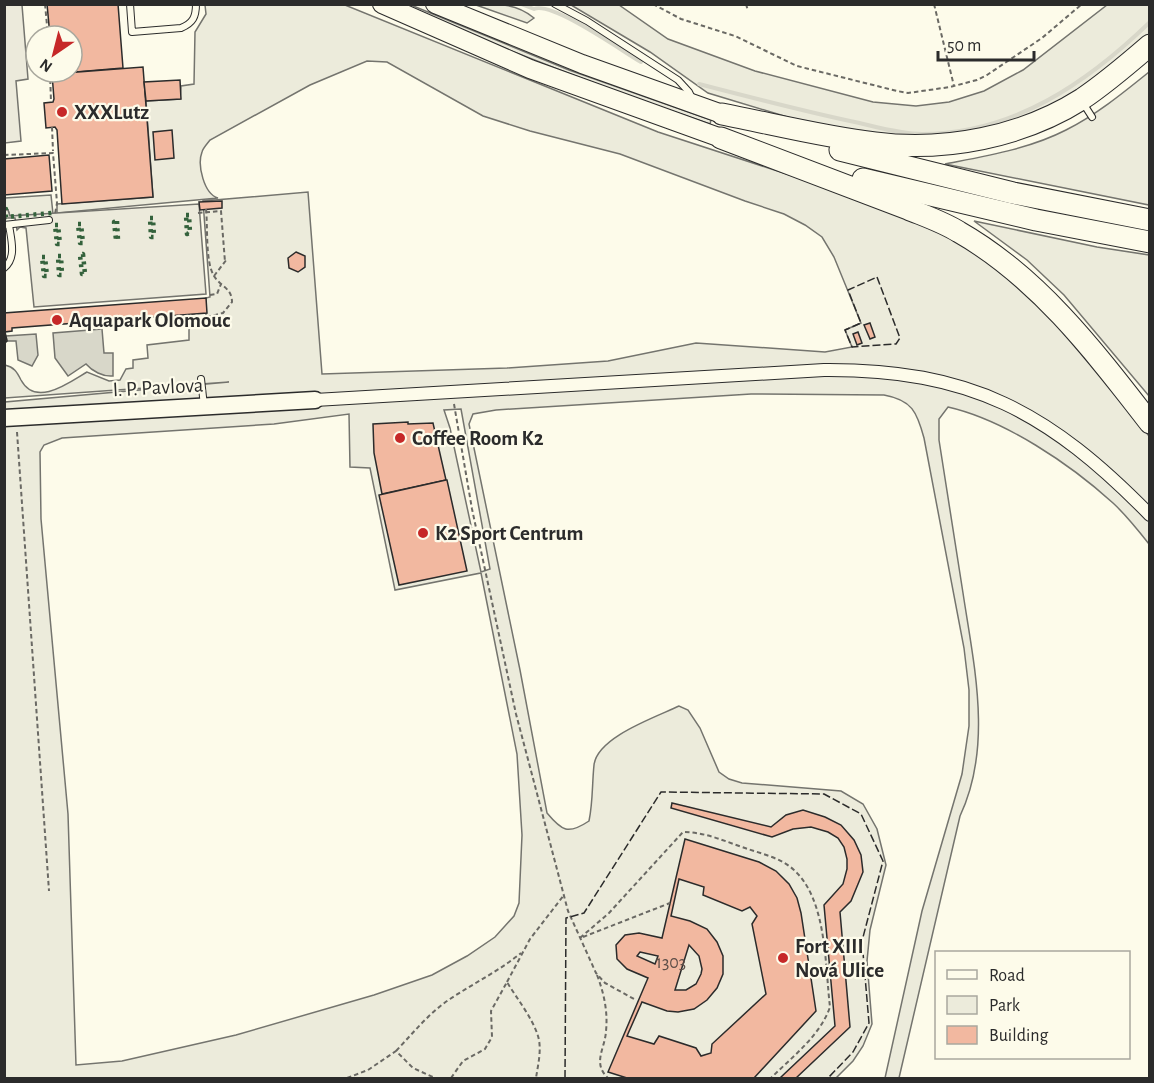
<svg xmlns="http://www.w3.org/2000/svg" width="1154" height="1083" font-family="'Alegreya Sans',sans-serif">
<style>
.green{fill:#ecebdb;stroke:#74746e;stroke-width:1.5;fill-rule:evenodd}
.parking{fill:#eceadb;stroke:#74746e;stroke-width:1.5}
.water{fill:#d8d7c9;stroke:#74746e;stroke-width:1.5}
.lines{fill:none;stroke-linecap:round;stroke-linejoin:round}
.stream{stroke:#d8d7c9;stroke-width:4}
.building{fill:#f2b8a0;stroke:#2b2b2b;stroke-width:1.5;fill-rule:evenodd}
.lane-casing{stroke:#2b2b2b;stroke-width:8}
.street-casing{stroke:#2b2b2b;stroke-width:14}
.secondary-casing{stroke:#2b2b2b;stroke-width:19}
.primary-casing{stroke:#2b2b2b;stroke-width:20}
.highway-casing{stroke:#2b2b2b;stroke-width:23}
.path{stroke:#6a6964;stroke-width:2;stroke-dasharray:4.5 3;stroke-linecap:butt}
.lane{stroke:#fdfbea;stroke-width:6}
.street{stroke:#fdfbea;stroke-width:12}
.secondary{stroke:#fdfbea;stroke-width:16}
.primary{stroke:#fdfbea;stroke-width:18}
.highway{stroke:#fdfbea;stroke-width:21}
.hedge{stroke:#34623c;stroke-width:4.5;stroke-dasharray:3 4.5;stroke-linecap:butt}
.fence{stroke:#2b2b2b;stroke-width:1.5;stroke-dasharray:8 3;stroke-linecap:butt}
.poi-dot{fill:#c62828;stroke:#fdfbea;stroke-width:2}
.labels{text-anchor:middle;stroke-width:4.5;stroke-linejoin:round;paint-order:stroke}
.number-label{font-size:18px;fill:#5d4e48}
.poi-label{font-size:21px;font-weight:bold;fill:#2b2b2b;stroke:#fdfbea;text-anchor:start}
.street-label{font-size:21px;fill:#2b2b2b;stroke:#fdfbea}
</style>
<rect width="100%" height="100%" fill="#fdfbea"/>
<g class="green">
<path d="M 205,5 L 345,5 L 658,132 L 854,196 L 951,235 L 1024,288 L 1102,376 L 1149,436 L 1149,544 C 1138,530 1126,515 1113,503 C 1070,464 1005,420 948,407 L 939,419 L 939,440 C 947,491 955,542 963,593 C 974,666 993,746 960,816 L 899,1078 L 885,1078 L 922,911 L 962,774 L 969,726 L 969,690 L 964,648 L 924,438 C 917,412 912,400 884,395 L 751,394 L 496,410 L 473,414 L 469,424 L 520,670 L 547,813 C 562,831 568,835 589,821 C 593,802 592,784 594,765 C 597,737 656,717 679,706 L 688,710 L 700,728 L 719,772 L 729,779 L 742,783 L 841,791 L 863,804 L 877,829 L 886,865 L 870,930 L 867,961 L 872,1024 L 863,1046 L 853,1061 L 836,1078 L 5,1078 L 5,402 L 229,382 L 5,398 L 5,365 C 14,367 17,372 21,380 C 36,408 70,382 87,372 L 109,381 L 120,380 L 126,369 L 133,368 L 133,360 L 148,358 L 147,345 L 189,340 L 189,324 L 206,323 L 206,298 L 210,297 L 203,201 L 308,192 L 322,374 L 507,368 L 608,361 L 696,343 L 825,352 L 852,347 L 845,330 L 861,323 L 834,257 L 822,237 L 805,225 L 784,214 L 745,201 L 620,154 L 530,131 L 483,116 L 387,62 L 367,61 L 310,85 L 210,140 C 207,144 203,148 202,152 C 197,165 204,194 218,198 L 57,213 L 57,204 L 153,197 L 146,101 L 180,99 L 181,86 L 194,84 L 195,32 L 206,14 ZM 461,409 L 490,569 L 481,572 L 450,428 L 444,410 ZM 349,414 L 350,467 L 370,468 L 395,590 L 481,573 L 517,754 L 522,835 L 519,903 L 514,916 L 495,937 L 467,956 L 432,975 L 374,995 L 236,1035 L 122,1061 L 76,1065 L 68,814 L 41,519 L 40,452 L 44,445 L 62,438 L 274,424 Z"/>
<path d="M 401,5 L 411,5 L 569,70 L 711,120 L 710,124 C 605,89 503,49 401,5 Z"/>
<path d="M 476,5 C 498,4 516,3 534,18 L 527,23 Z"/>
<path d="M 571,5 L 619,5 L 668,39 L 755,71 L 873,102 L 916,106 L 949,102 L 984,91 L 1023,70 L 1107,5 L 1149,5 L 1149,37 L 1111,72 L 1023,122 L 940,139 L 827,129 L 708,93 L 650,52 Z"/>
<path d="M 1149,72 L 1149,205 L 945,164 C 986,156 1029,149 1066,130 C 1096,115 1123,93 1149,72 Z"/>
<path d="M 51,195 L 53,214 L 10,216 L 8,210 L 5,210 L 5,198 Z"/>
<path d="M 974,221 L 1097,247 L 1149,255 L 1149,396 L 1064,295 L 1027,260 Z"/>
</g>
<g class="parking">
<path d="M 5,4 L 22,5 L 28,79 L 16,81 L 21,141 L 5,143 Z"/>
<path d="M 199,204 L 206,294 L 34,307 L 26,228 L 20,227 L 17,230 L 15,218 L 5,218 L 5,210 L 8,210 L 10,216 Z"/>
</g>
<g class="water">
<path d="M 102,329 L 104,353 L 113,353 L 113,376 C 103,377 92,371 86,364 L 68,376 L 55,358 L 53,333 Z"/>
<path d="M 36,334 L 38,355 L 32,366 L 18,360 L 16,341 L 7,341 L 6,336 Z"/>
</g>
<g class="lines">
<g class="stream">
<path d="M 521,4 L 534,9 C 552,1 622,51 641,62"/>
<path d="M 699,84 C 749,97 799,110 850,121 C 874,126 898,134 922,134 C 1013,134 1087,83 1150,22"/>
</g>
</g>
<g class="building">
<path d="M 47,4 L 118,4 L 123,68 L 52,74 L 52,72 L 72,72 L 72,36 L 50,36 Z"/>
<path d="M 143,67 L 153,197 L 62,204 L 57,130 L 55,127 L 46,128 L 44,103 L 53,102 L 54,99 L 52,74 Z"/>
<path d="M 180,80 L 181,99 L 146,101 L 144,82 Z"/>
<path d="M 172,130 L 174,158 L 155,160 L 153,132 Z"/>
<path d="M 49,155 L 52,191 L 4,195 L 4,159 Z"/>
<path d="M 222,201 L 222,208 L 200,210 L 199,202 Z"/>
<path d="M 296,252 L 305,256 L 305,267 L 298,272 L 289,268 L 288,258 Z"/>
<path d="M 206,298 L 207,313 L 12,328 L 12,331 L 5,332 L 7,341 L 4,344 L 4,313 Z"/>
<path d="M 870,323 L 875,337 L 870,339 L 864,325 Z"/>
<path d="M 858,332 L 862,343 L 857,345 L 853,334 Z"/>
<path d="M 408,422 L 408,424 L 433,423 L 446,480 L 382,494 L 374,453 L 373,424 Z"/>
<path d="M 446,480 L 447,480 L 467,571 L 399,585 L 379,495 Z"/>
<path d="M 672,803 L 771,827 L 786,815 L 803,810 L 825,817 L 841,825 L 854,840 L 861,855 L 863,872 L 851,901 L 840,912 L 850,1027 L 796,1078 L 780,1078 L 835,1026 L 824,905 L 843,884 L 847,869 L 847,859 L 844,847 L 838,838 L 828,832 L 811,827 L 793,829 L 772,837 L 671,808 Z"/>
<path d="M 685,839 L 759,862 L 776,871 L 789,884 L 797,898 L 801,913 L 816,1011 L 754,1078 L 627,1078 L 608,1072 L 648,978 L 627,969 L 617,959 L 616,945 L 625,935 L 639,933 L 662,938 ZM 679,879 L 704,887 L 703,895 L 742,911 L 750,907 L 757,916 L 752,924 L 766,994 L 712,1044 L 711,1053 L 701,1056 L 696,1048 L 659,1036 L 654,1044 L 627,1036 L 642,1002 L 667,1011 L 678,1012 L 694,1009 L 707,1000 L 717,988 L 723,974 L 723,956 L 717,942 L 707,929 L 690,921 L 671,916 ZM 689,945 L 699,956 L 702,969 L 701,974 L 696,984 L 686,990 L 675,990 ZM 640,952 L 658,956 L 655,964 L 637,956 Z"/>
</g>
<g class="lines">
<g class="lane-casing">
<g id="lane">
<path d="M 130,4 L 132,32 L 181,28 C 193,23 196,17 196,4"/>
<path d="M 555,4 L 587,21 L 678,80 L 689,92 L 692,98"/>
<path d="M 1083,103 L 1092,117"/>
<path d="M 4,225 L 49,220"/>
<path d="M 4,268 C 17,258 11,239 9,225"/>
<path d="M 201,379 L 204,406"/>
</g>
</g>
<g class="street-casing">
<path id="street" d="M 315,400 L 824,370 C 971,369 1049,412 1150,515"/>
</g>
<g class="secondary-casing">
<path id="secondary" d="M 4,418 L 315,400"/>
</g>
<g class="primary-casing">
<g id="primary">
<path d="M 382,4 L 530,69 L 721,138"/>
<path d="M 435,4 L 582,64 L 722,114"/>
</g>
</g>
<g class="highway-casing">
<g id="highway">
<path d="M 722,114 C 773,124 824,137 875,143 C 945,152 1022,137 1082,99 C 1106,83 1128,64 1150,45"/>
<path d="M 721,138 L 908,209 C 925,216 943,222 959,232 C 1038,277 1095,352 1150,423"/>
<path d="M 840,150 L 1013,193 L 1150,220"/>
<path d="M 863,179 L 1036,220 L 1150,242"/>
</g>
</g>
<g class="path">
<path d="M 45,4 L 48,36"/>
<path d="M 653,4 L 681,19 L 735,36 L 797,66 L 897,91 L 908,93 L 950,87 L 977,80 L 987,75 L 1042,38 L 1082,4"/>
<path d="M 746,4 L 748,11"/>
<path d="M 934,4 L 954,86"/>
<path d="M 50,72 L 51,102"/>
<path d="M 52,127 L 53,151"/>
<path d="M 4,155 L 53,153 L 57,203 L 55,214"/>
<path d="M 206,209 C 208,227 205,261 214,276 C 221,287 232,288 232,302 L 223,313 L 207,317"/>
<path d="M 198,213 L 221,211 L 225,262"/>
<path d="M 214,276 L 227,259"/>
<path d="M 210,295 L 217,294 L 221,284"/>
<path d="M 454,404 L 472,509 L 516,714 L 568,911 L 596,973 L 605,983 L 634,999"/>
<path d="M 17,432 L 49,891"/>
<path d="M 583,937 L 670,903"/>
<path d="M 580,938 L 609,913 L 683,832 C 705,832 724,841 745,848 C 762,854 782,858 795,871 C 827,901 825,966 830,1007 C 820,1036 792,1057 771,1078"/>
<path d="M 597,975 C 604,993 608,1012 606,1031 C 605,1049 592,1063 608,1078"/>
<path d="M 507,982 L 530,939 L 564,895"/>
<path d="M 396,1051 C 414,1032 429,1013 450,999 C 474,983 499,971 521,953"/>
<path d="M 347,1078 L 368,1070 L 396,1051 L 413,1068 L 435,1078"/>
<path d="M 451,1078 L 463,1061 L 485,1049 L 492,1037 L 491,1011 L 507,982 C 517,999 532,1017 538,1036 C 542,1049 538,1065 536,1078"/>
</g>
<use href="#lane" class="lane"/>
<use href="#street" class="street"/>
<use href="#secondary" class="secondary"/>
<use href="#primary" class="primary"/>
<use href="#highway" class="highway"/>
<g class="hedge">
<path d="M 4,209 L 6,209 L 6,217 L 52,213"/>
<path d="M 186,215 L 189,215 L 190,233 L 187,234 Z"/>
<path d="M 150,218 L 153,218 L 154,237 L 151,237 Z"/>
<path d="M 117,221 L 118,240 L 116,240 L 114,222 Z"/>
<path d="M 78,224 L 81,224 L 83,243 L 80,243 Z"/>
<path d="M 55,225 L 58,225 L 60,244 L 57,244 Z"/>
<path d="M 83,254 L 85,274 L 82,274 L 80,255 Z"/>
<path d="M 58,256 L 61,256 L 62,275 L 59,275 Z"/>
<path d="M 42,257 L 45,257 L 47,276 L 44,276 Z"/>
</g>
<g class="fence">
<path d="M 877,277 L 900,338 L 896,344 L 852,347 L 845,330 L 861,323 L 848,290 Z"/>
<path d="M 565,1078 L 566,918 L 584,913 L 661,792 L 824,794 L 861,814 L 883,861 L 862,941 L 869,1023 L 853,1052 L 828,1078"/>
</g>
</g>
<g class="poi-dot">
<circle cx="62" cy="112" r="6"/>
<circle cx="57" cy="320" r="6"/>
<circle cx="400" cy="438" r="6"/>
<circle cx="423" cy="533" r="6"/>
<circle cx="783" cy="958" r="6"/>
</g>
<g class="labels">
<g class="number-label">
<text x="671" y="968">1303</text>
</g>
<g class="poi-label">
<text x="74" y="119">XXXLutz</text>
<text x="69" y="327">Aquapark Olomouc</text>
<text x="412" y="445">Coffee Room K2</text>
<text x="435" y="540">K2 Sport Centrum</text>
<text x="795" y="953">Fort XIII<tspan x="795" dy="24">Nová Ulice</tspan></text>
</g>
<g class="street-label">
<text transform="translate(158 387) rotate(-3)" y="7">I. P. Pavlova</text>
</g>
</g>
<rect width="1154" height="1083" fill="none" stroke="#2b2b2b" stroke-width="12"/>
<rect x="935" y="951" width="195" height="108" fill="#fdfbea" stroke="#a9a89e" stroke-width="1.5"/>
<rect x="947" y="970" width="30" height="9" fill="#fdfbea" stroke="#a9a89e" stroke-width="1.5"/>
<text x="989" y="981" font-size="18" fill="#2b2b2b">Road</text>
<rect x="947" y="996" width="30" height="18" fill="#ecebdb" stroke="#a9a89e" stroke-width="1.5"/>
<text x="989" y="1011" font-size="18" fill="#2b2b2b">Park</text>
<rect x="947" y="1026" width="30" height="18" fill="#f2b8a0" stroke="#a9a89e" stroke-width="1.5"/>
<text x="989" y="1041" font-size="18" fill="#2b2b2b">Building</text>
<g transform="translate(54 54) rotate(215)"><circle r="28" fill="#fdfbea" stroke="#a9a89e" stroke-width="1.5"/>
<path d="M0-4.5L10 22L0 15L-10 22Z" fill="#c62828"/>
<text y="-9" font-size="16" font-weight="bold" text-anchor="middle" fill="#2b2b2b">N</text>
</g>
<path d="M938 51v9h96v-9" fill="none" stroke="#2b2b2b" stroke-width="3"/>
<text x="947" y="51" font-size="18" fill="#2b2b2b" stroke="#fdfbea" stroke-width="4.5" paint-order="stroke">50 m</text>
</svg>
